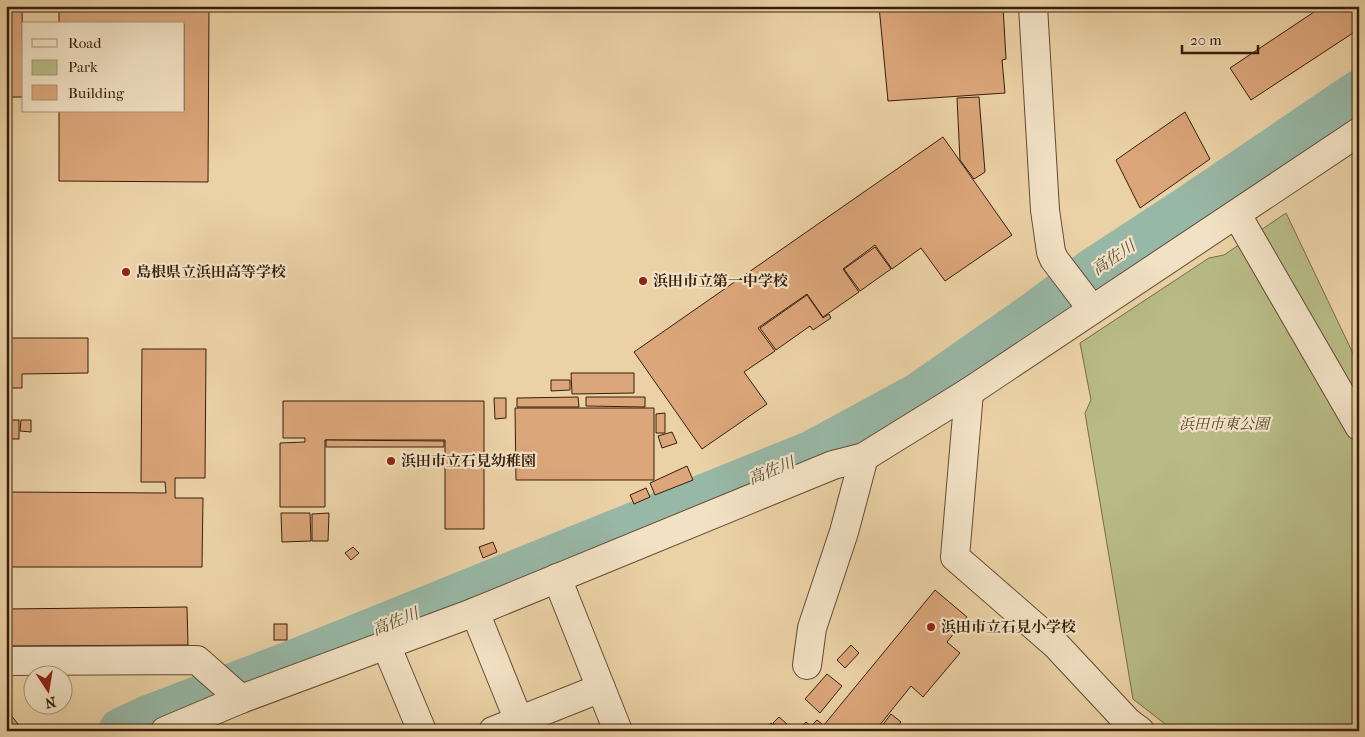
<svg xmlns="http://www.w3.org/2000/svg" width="1365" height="737" font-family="'IM FELL French Canon','Noto Serif JP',serif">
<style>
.green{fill:#b8bb86;stroke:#786c48}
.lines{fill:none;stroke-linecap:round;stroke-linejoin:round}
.river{stroke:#98b8a7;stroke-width:46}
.building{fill:#dba67a;stroke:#371e0b}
.minor-casing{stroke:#644b32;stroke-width:30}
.minor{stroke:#f2e2c5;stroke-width:28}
.poi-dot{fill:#8f2418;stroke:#f2e2c5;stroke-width:2}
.labels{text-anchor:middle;stroke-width:4.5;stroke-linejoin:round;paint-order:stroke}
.poi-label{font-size:15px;font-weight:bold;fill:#371e0b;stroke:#f2e2c5;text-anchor:start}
.park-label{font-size:15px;font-style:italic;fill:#57452a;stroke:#f2e2c5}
.water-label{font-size:16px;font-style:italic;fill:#544c3a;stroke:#f2e2c5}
</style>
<rect width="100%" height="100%" fill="#ebd2a6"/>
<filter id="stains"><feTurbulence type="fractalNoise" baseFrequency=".004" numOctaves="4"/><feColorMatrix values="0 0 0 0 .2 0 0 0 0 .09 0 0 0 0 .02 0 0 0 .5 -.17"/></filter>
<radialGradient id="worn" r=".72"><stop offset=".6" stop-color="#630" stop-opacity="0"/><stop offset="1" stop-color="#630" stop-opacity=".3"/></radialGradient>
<path class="green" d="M 1286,213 L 1359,366 L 1359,731 L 1174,731 L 1133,699 L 1085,413 L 1091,400 L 1080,343 L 1209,258 L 1224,255 Z"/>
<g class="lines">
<path class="river" d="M 121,731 L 146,719 L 293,663 L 813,453 L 918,396 L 1037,313 L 1093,271 L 1188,209 L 1359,93"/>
</g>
<g class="building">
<path d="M 6,6 L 22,6 L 23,97 L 6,97 Z"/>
<path d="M 59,6 L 209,6 L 208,182 L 59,181 L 59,111 L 184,111 L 184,24 L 59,24 Z"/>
<path d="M 879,6 L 1003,6 L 1006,59 L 1002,60 L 1005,93 L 888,101 Z"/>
<path d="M 1323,6 L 1359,6 L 1359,29 L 1251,100 L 1230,68 Z"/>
<path d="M 979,97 L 985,172 L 974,179 L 960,160 L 957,98 Z"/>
<path d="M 1185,112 L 1210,159 L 1140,208 L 1116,160 Z"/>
<path d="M 943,137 L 1012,235 L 945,281 L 921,248 L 892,269 L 875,245 L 843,269 L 859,292 L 823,317 L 807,294 L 758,328 L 775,351 L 744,372 L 767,404 L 702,449 L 634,352 Z"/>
<path d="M 875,247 L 891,269 L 860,291 L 844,269 Z"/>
<path d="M 807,295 L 823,318 L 829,314 L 831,318 L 813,330 L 810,326 L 776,350 L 760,328 Z"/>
<path d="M 6,338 L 88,338 L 88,373 L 22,374 L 22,388 L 7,388 L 6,400 Z"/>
<path d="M 142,349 L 206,349 L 205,478 L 175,478 L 175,498 L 203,498 L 202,567 L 6,567 L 6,492 L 166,493 L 165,482 L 141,482 Z"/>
<path d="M 571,373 L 634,373 L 634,393 L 572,394 Z"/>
<path d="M 551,380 L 570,380 L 570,390 L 551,391 Z"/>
<path d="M 578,397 L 579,407 L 517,407 L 517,398 Z"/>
<path d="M 586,397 L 645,397 L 645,407 L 586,406 Z"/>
<path d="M 494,398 L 506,398 L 506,418 L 495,419 Z"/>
<path d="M 283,401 L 484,401 L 484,529 L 445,529 L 445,440 L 325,440 L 325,507 L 280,507 L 280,443 L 305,442 L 305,438 L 283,438 Z"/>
<path d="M 515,408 L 654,408 L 654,480 L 516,480 Z"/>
<path d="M 665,413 L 665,433 L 656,433 L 656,414 Z"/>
<rect x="6" y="420" width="13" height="19"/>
<path d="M 21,420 L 31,420 L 31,432 L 20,431 Z"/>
<path d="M 672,432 L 677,443 L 662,448 L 658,436 Z"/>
<path d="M 326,440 L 444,441 L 444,447 L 326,447 Z"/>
<path d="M 687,466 L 693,480 L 655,495 L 650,483 Z"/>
<path d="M 646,488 L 650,497 L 634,504 L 630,495 Z"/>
<path d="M 281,513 L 310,513 L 311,541 L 282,542 Z"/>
<path d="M 329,513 L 328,541 L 312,541 L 312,514 Z"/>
<path d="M 493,542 L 497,552 L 483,558 L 479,547 Z"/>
<path d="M 353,547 L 359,553 L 351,560 L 345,553 Z"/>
<path d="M 935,590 L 967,617 L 947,642 L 960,653 L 923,697 L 911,686 L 875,731 L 819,731 Z"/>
<path d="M 187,607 L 188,645 L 6,646 L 6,609 Z"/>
<rect x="274" y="624" width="13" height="16"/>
<path d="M 851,645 L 859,653 L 845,668 L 837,660 Z"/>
<path d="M 827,674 L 842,686 L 820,713 L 805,699 Z"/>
<path d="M 6,709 L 18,724 L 10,731 L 6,731 Z"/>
<path d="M 891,714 L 901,722 L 894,731 L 878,731 Z"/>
<path d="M 779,717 L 787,724 L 781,730 L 773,723 Z"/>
<path d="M 817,720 L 822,724 L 818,730 L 812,725 Z"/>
<path d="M 806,722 L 816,731 L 797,731 Z"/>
<path d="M 771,723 L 780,731 L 764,731 Z"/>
</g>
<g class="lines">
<g class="minor-casing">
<g id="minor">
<path d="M 1033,6 L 1045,210 L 1051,252 L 1054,259 L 1092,309"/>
<path d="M 1237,215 L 1359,426"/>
<path d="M 969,392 L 955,557 L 1056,645 L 1128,722 L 1140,731"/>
<path d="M 557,578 L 618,731"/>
<path d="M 475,612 L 523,731"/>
<path d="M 386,645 L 422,731"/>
<path d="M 6,661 L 197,660 L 241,699"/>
<path d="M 807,665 L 812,628 L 844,532 L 864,457"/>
<path d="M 165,731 L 241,699 L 475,612 L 833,465 L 864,457 L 969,392 L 1359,132"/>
<path d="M 493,731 L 601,688"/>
</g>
</g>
<use href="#minor" class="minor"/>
</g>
<g class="poi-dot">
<circle cx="126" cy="272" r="5"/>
<circle cx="643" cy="281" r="5"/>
<circle cx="391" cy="461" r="5"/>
<circle cx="931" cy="627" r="5"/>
</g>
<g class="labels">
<g class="poi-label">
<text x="136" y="277">島根県立浜田高等学校</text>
<text x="653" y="286">浜田市立第一中学校</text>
<text x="401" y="466">浜田市立石見幼稚園</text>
<text x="941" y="632">浜田市立石見小学校</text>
</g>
<g class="park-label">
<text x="1224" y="429">浜田市東公園</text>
</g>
<g class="water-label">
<text transform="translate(1113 257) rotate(-34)" y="6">高佐川</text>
<text transform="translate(771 470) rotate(-22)" y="6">高佐川</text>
<text transform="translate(395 621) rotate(-22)" y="6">高佐川</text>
</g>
</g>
<rect width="1365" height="737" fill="none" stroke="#ebd2a6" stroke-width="25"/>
<rect x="8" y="8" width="1350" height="722" fill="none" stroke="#371e0b" stroke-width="2.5"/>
<rect x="12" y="12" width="1340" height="712" fill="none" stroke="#371e0b"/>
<rect x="22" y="22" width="162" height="90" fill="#f2e2c5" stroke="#a7947b"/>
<rect x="32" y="39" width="25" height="8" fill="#f2e2c5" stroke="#a7947b"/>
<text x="68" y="48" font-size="15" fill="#371e0b">Road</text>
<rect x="32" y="60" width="25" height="15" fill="#b8bb86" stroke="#a7947b"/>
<text x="68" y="72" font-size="15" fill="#371e0b">Park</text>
<rect x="32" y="85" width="25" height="15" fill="#dba67a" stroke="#a7947b"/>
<text x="68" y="98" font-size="15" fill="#371e0b">Building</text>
<g transform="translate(48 690) rotate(168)"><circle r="24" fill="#f2e2c5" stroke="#a7947b"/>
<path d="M0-4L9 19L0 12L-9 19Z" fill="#8f2418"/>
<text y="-8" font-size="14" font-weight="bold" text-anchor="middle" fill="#371e0b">N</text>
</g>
<path d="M1182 45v8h76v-8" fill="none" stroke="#371e0b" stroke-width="2.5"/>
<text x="1190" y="45" font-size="15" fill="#371e0b" stroke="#f2e2c5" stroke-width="4" paint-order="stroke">20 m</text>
<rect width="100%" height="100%" filter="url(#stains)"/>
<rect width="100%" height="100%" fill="url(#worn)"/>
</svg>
